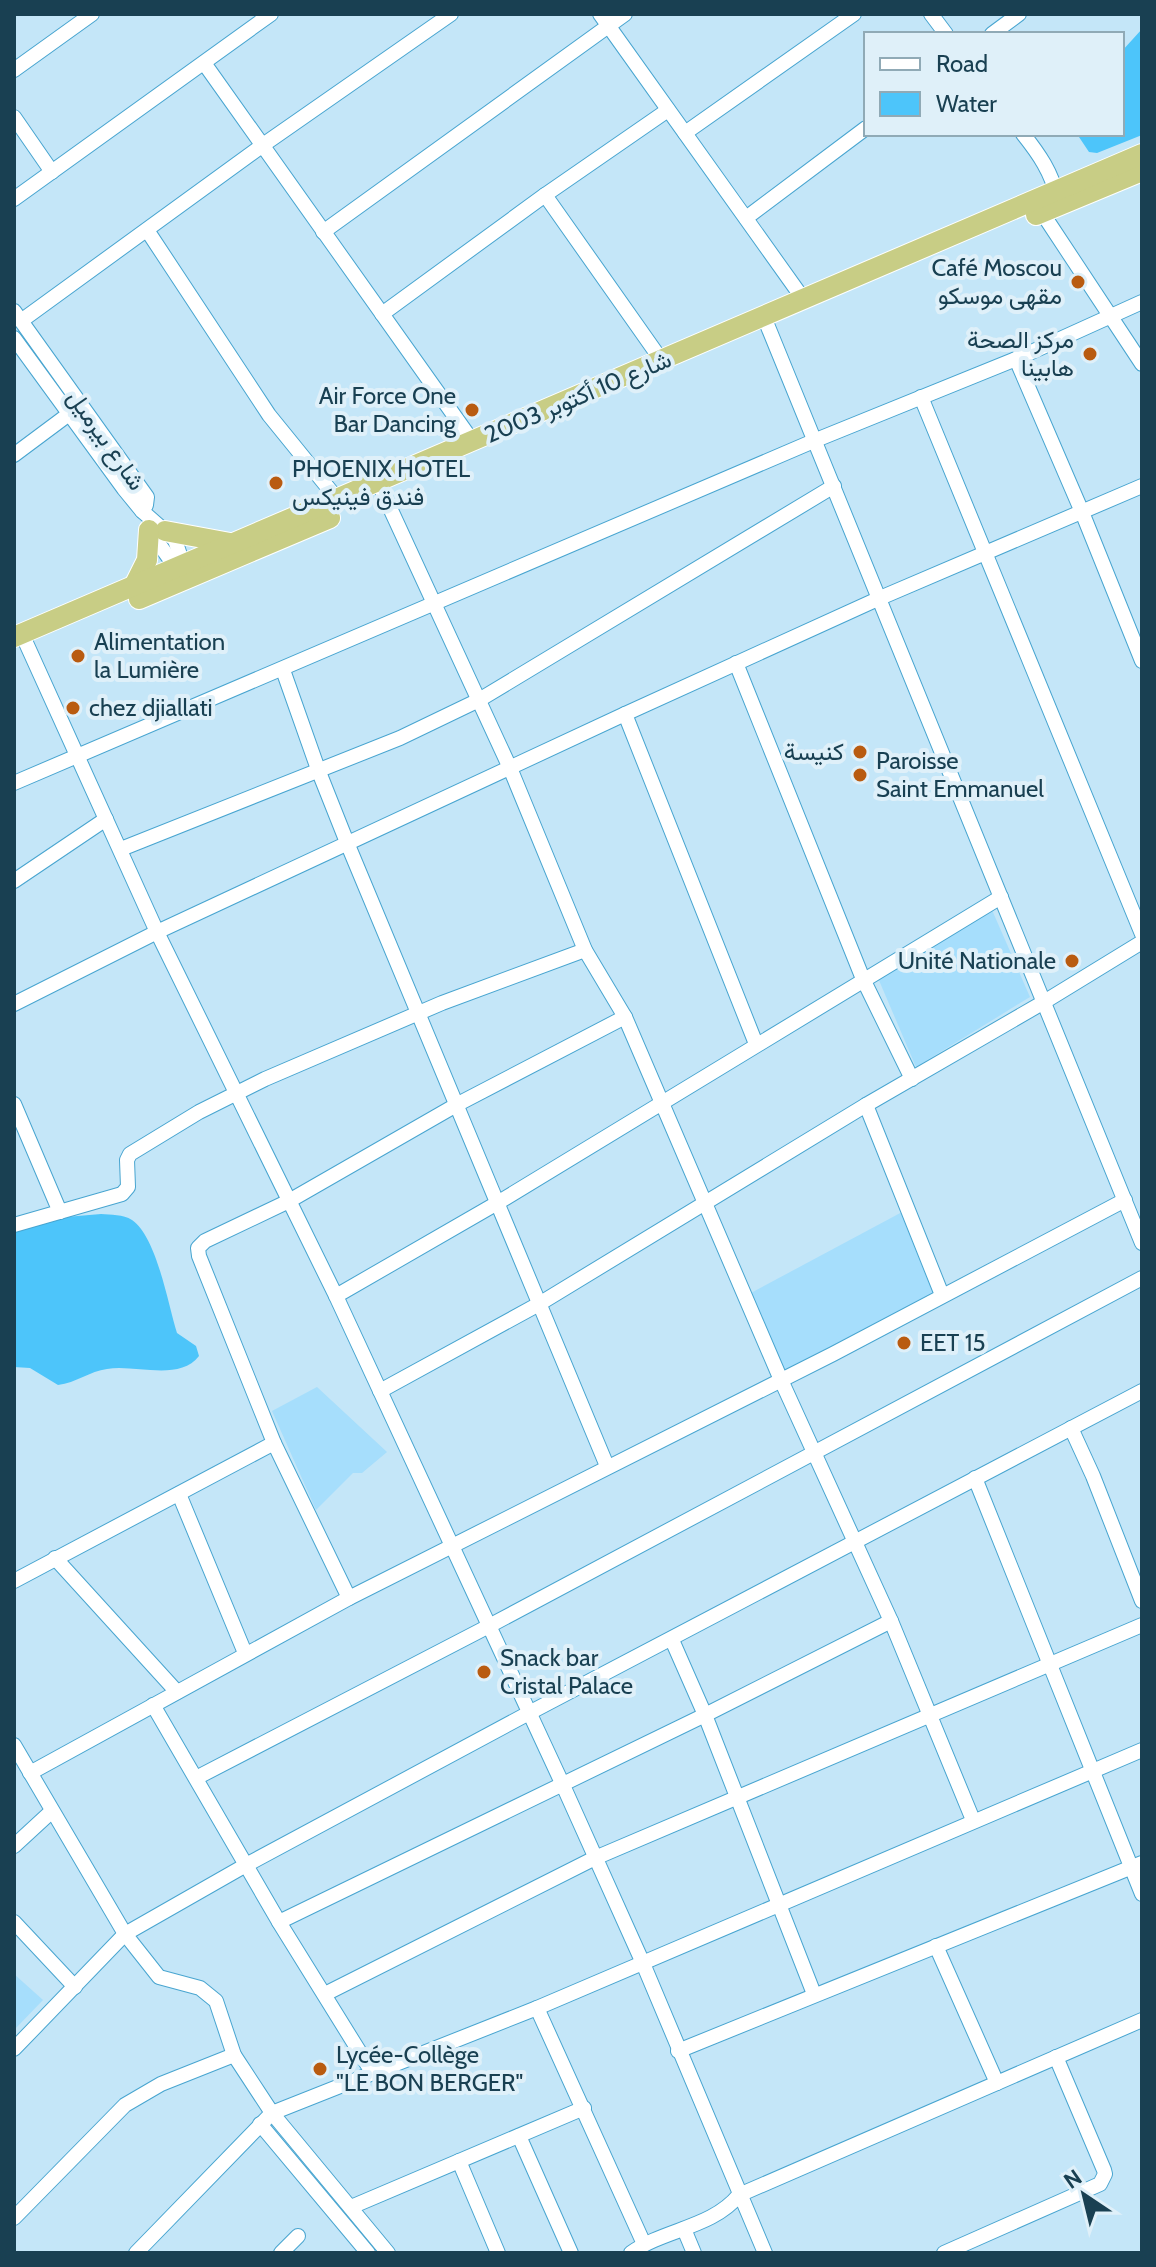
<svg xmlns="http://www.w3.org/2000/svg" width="1156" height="2267" font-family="Cabin,Vazirmatn,sans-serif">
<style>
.built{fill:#a6defc}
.water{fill:#4dc5fa}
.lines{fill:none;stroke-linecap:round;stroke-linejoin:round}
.minor-casing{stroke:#48a5d0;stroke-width:16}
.highway-casing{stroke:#fff;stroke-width:22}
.minor{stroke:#fff;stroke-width:14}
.highway{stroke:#c8cd85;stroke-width:20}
.poi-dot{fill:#b95b10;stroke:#dff0f9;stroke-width:3}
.labels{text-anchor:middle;stroke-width:8;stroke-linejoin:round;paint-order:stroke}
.poi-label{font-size:24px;fill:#194052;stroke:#dff0f9;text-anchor:start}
.street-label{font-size:24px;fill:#194052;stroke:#dff0f9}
</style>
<rect width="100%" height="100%" fill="#c4e6f8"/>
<g class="built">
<path d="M 992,910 L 1030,997 L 916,1067 L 878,978 Z"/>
<path d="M 904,1211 L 937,1293 L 784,1373 L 749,1294 Z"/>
<path d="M 317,1387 L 387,1452 L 362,1473 L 353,1473 L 316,1510 L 272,1411 Z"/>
<path d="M 14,1974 L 43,2000 L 14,2030 Z"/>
</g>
<g class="water">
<path d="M 1142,29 L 1142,135 L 1097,153 L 1089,152 L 1077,134 L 1122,134 L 1122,51 Z"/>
<path d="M 101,1214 C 111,1215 123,1214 132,1220 C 157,1237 168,1305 177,1333 L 196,1346 L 199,1356 C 179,1382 135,1364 107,1369 C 90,1371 76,1383 58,1385 L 30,1368 L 14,1367 L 14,1227 L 66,1217 Z"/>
</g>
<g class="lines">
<g class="minor-casing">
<g id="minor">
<path d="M 600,14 L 804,300"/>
<path d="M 931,14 L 946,34"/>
<path d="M 992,34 L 1019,14"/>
<path d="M 204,63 L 473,442"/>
<path d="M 14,70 L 92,14"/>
<path d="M 14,117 L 52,172"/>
<path d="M 685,133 L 854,14"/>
<path d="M 1023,134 C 1039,154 1052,173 1057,197"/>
<path d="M 545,195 L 662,361"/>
<path d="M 14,199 L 271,14"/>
<path d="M 1039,208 L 1142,364"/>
<path d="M 746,218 L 866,128"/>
<path d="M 147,230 L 269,415 L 338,500"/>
<path d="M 323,232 L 625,14"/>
<path d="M 14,311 L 147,497 L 146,505 L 142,511"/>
<path d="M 382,314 L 545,195 L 668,110"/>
<path d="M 764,317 L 1142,1243"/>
<path d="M 21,321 L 263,145 L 451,14"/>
<path d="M 14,338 L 124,489 L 142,511 L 175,540 L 185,570"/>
<path d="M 1016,359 L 1082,512 L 1142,661"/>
<path d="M 921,397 L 1142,934"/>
<path d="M 14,455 L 69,414"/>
<path d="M 378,482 L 510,768 L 585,950 L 625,1017 L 781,1380 L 891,1621 L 973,1820"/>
<path d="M 149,530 L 179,572"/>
<path d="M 22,634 L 157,932 L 336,1296 L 562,1783 L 642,1961 L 765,2253"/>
<path d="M 736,663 L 863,979 L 912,1079"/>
<path d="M 283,670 L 319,772 L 348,845 L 607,1466"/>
<path d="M 625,714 L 756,1044"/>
<path d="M 14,783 L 816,440 L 1016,359 L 1142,302"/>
<path d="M 121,849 L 400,738 L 479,700 L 834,486"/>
<path d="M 14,881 L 106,819"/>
<path d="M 14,1004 L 157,932 L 625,714 L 880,598 L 1142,486"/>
<path d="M 14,1104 L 60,1212"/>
<path d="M 866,1105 L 942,1295"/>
<path d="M 14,1225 L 122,1194 L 128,1187 L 127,1160 L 130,1154 L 199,1112 L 265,1079 L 442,1003 L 585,950"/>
<path d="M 336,1296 L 499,1202 L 1001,897"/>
<path d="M 380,1391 L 539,1304 L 866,1105 L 1044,1002 L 1142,942"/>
<path d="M 1071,1428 L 1093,1476 L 1142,1601"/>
<path d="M 274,1443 L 199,1256 L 198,1248 L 205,1241 L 289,1201 L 458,1104 L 625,1017"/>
<path d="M 975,1478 L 1142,1894"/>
<path d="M 179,1494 L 245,1653"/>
<path d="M 55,1558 L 177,1692"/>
<path d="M 14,1581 L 274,1443 L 349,1598"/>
<path d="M 672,1640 L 705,1715 L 814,1994"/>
<path d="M 153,1705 L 279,1922 L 372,2072"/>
<path d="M 14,1745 L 125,1934 L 159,1977 L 200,1988 L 216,2001 L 234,2055 L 272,2113 L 388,2253"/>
<path d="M 30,1773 L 349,1598 L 833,1354 L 1125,1200"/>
<path d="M 196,1778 L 489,1626 L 1142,1278"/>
<path d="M 14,1846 L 52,1811"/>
<path d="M 14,1922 L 75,1987"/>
<path d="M 279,1922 L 705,1715 L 891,1621"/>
<path d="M 936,1946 L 997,2083"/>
<path d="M 325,1994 L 595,1858 L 1142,1625"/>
<path d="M 537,2008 L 644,2244"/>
<path d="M 14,2049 L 125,1934 L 246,1865 L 529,1713 L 1142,1391"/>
<path d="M 678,2051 L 1142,1863"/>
<path d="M 260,2124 L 368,2253"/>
<path d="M 519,2136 L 571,2253"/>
<path d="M 459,2161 L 498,2253"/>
<path d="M 351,2207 L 584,2108"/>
<path d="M 14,2218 L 125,2105 L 161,2084 L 234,2055"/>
<path d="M 684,2229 L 694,2253"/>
<path d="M 136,2253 L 272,2113 L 537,2008 L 1142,1750"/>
<path d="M 281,2253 L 298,2236"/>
<path d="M 631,2253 C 664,2229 712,2228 739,2195 L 1142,2020"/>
<path d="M 944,2253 L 1100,2184 L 1105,2174 L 1104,2170 L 1056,2057"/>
</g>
</g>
<g class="highway-casing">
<g id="highway">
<path d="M 1036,215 L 1142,171"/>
<path d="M 165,531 L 230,543"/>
<path d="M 134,586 L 147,560 L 149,530"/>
<path d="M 139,599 L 330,518"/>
<path d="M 14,637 L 1142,154"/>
</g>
</g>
<use href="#minor" class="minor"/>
<use href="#highway" class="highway"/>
</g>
<g class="poi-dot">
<circle cx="1078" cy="282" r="8"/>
<circle cx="1090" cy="354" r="8"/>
<circle cx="472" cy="410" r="8"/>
<circle cx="276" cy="483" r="8"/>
<circle cx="78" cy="656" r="8"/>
<circle cx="73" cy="708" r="8"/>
<circle cx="860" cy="752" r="8"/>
<circle cx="860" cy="775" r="8"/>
<circle cx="1072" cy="961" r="8"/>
<circle cx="904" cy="1343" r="8"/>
<circle cx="484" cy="1672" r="8"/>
<circle cx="320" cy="2069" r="8"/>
</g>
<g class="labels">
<g class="poi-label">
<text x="1062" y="276" text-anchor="end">Café Moscou<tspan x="1062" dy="28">مقهى موسكو</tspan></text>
<text x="1074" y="348" text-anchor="end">مركز الصحة<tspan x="1074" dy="28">هابينا</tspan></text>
<text x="456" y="404" text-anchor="end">Air Force One<tspan x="456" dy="28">Bar Dancing</tspan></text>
<text x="292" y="477">PHOENIX HOTEL<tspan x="292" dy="28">فندق فينيكس</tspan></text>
<text x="94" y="650">Alimentation<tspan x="94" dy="28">la Lumière</tspan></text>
<text x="89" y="716">chez djiallati</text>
<text x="844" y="760" text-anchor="end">كنيسة</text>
<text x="876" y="769">Paroisse<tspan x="876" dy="28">Saint Emmanuel</tspan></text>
<text x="1056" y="969" text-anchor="end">Unité Nationale</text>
<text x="920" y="1351">EET 15</text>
<text x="500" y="1666">Snack bar<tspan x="500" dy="28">Cristal Palace</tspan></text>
<text x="336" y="2063">Lycée-Collège<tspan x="336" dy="28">"LE BON BERGER"</tspan></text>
</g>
<g class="street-label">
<text transform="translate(578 397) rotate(-23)" y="8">شارع 10 أكتوبر 2003</text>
<text transform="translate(106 440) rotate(55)" y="8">شارع بيرميل</text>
</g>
</g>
<rect width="1156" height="2267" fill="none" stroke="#194052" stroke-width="32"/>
<rect x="864" y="32" width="260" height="104" fill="#dff0f9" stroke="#90aab6" stroke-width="2"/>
<rect x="880" y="58" width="40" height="12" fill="#ffffff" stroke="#90aab6" stroke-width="2"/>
<text x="936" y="72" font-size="24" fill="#194052">Road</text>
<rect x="880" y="92" width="40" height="24" fill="#4dc5fa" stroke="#90aab6" stroke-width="2"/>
<text x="936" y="112" font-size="24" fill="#194052">Water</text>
<g transform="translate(1084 2195) rotate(325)" stroke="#dff0f9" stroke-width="6" paint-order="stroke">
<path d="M0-6L14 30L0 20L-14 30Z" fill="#194052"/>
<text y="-12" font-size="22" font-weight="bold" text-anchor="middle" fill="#194052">N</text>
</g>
</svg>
